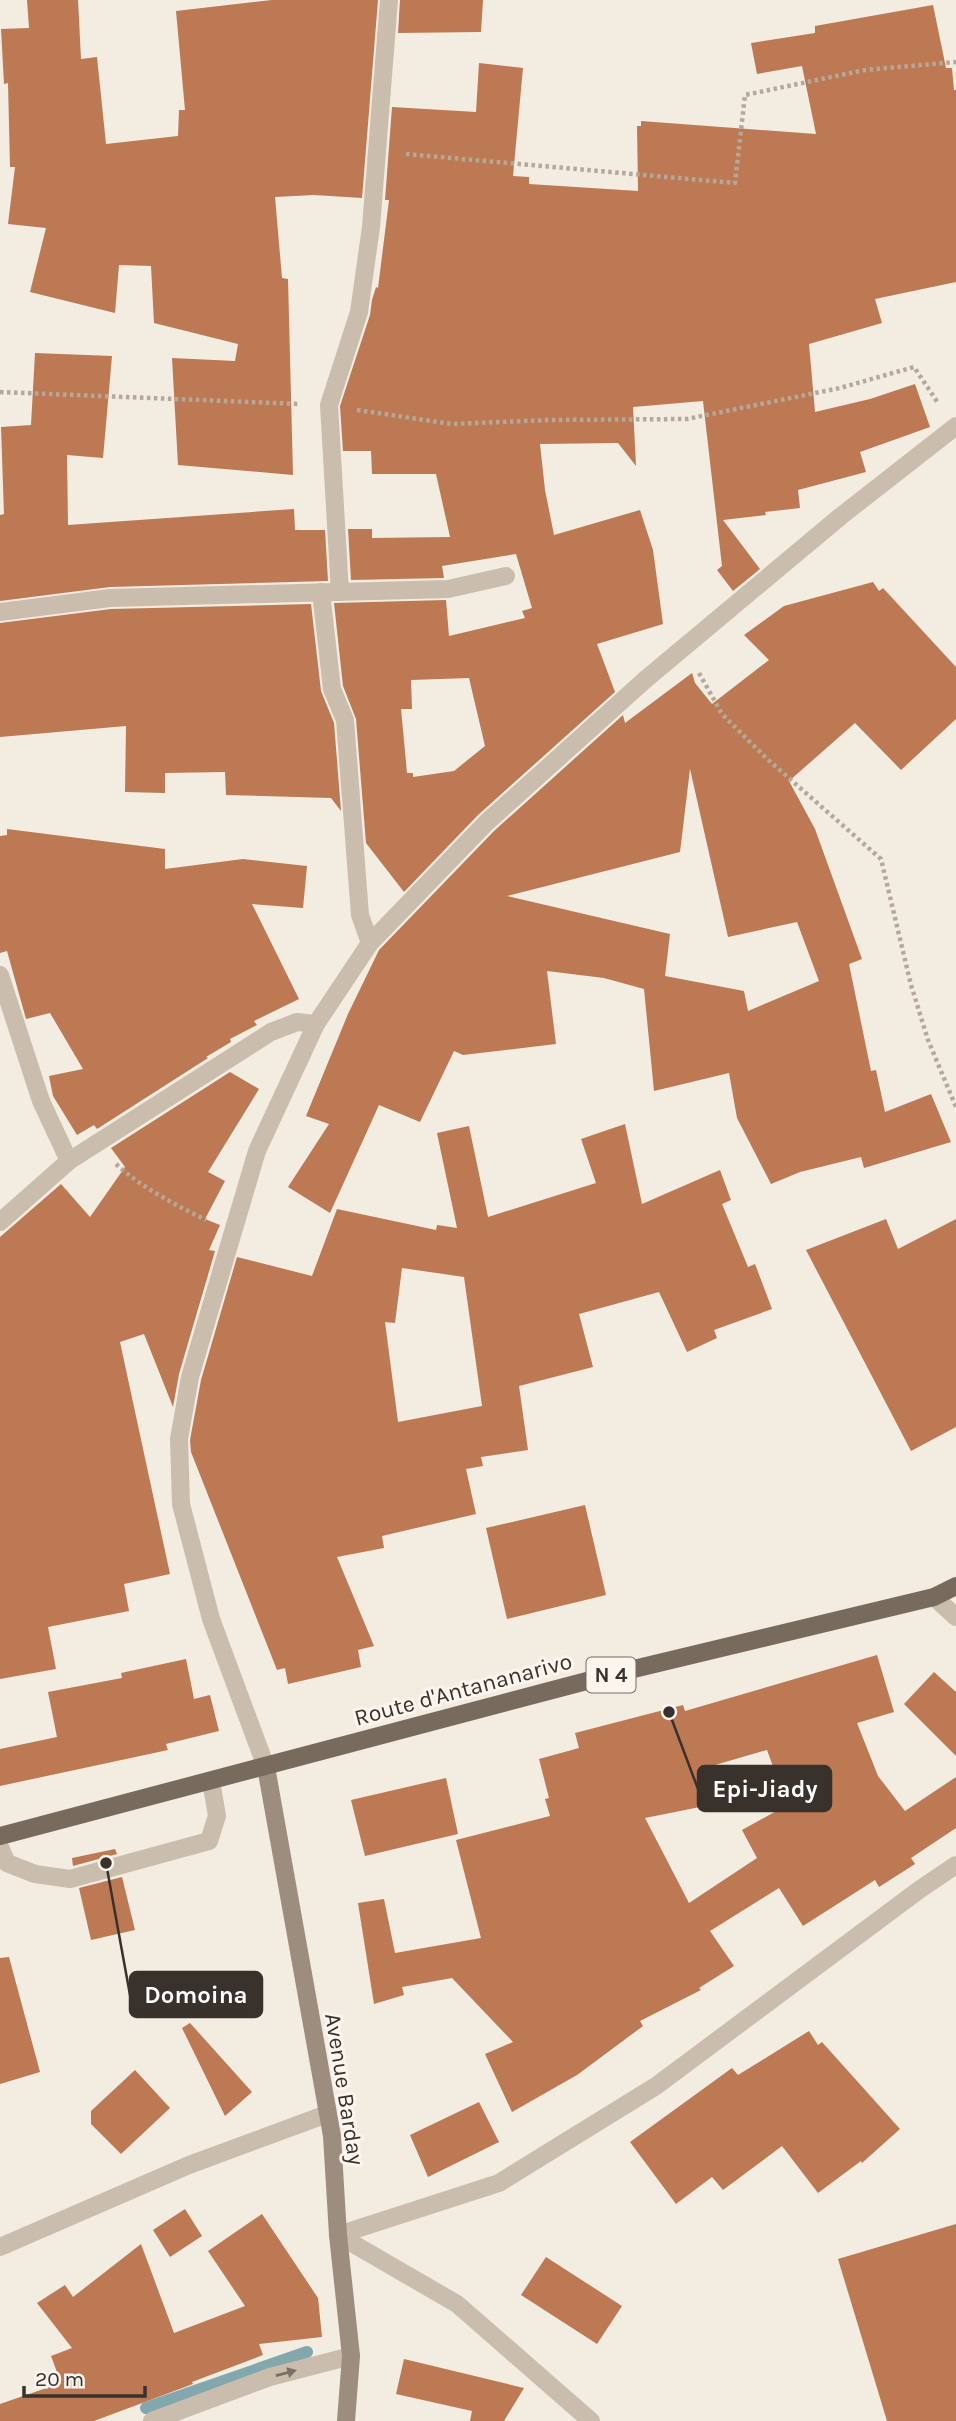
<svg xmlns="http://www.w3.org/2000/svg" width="956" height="2421" font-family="Karla,sans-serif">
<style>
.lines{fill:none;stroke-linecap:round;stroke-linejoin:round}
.stream{stroke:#82a7ad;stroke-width:12}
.building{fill:#bd7854;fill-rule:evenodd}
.path{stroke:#b5a898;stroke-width:4.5;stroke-dasharray:3.5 3.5;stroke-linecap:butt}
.lane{stroke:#cabdae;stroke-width:18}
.street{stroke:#cabdae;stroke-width:18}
.secondary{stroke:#9d8d7f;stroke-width:18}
.primary{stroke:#796a5e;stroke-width:18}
.oneway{fill:#7a7066}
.labels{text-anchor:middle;stroke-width:6;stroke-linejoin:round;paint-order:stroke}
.shield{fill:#faf5ee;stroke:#736c66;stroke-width:2}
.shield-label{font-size:21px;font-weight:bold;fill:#39312c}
.street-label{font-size:23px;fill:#39312c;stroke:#faf5ee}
.leader{fill:none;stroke:#39312c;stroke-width:2.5}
.callout-dot{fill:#39312c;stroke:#faf5ee;stroke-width:2.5}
.callout{fill:#39312c;stroke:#39312c;stroke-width:2.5}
.callout-label{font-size:24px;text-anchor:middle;font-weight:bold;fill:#fff}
</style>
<rect width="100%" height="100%" fill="#f2ece1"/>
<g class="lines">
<path class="stream" d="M 146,2408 L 307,2352"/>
</g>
<g class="building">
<path d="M 27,0 L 78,0 L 81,59 L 97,57 L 106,144 L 178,136 L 179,110 L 185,110 L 176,11 L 272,0 L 378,0 L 362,198 L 314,195 L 275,197 L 282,278 L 288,279 L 293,475 L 178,465 L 172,358 L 235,361 L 238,344 L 154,323 L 151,266 L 119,265 L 115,313 L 30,292 L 46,228 L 8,224 L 15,167 L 10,167 L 8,83 L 4,84 L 1,29 L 29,28 Z"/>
<path d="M 400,0 L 483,0 L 481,32 L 398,33 Z"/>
<path d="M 933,5 L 946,68 L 952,68 L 954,90 L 956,90 L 956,282 L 875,299 L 882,323 L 809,344 L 815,412 L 870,399 L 915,384 L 930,427 L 860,452 L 866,472 L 798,490 L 800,508 L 765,512 L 766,515 L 723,520 L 760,569 L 733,591 L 717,570 L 722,566 L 703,401 L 633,407 L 636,466 L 618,443 L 540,444 L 545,490 L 554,535 L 640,510 L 653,550 L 663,624 L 597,644 L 615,692 L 478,815 L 404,892 L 366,843 L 356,719 L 343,686 L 334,603 L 446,600 L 449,636 L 525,618 L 522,611 L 532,608 L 516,554 L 442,566 L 444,578 L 351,580 L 348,529 L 372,529 L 372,538 L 450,537 L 436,474 L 372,474 L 371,451 L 343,451 L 340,406 L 370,315 L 372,300 L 376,287 L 378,288 L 389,200 L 385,200 L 392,107 L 476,112 L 479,63 L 523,68 L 513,176 L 529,177 L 529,184 L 638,191 L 637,126 L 641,126 L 641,121 L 816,134 L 802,66 L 757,74 L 751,43 L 815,33 L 815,26 ZM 469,678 L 485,746 L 454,771 L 413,777 L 413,773 L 407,773 L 401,709 L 412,709 L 411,680 Z"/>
<path d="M 35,353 L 112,356 L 103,458 L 67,455 L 68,525 L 294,509 L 295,530 L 325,530 L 328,581 L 110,587 L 0,601 L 0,515 L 4,514 L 1,427 L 31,425 Z"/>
<path d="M 873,582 L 879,591 L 883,588 L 956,667 L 956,719 L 901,770 L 855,723 L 789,781 L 815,829 L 862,959 L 849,964 L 871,1071 L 876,1070 L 885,1112 L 931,1094 L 951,1142 L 864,1168 L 861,1157 L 800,1172 L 771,1184 L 737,1118 L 729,1073 L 654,1091 L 644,989 L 604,978 L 547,971 L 556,1044 L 463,1055 L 454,1051 L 420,1122 L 379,1105 L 330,1213 L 288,1187 L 329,1124 L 306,1116 L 348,1014 L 379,950 L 494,831 L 623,715 L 625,723 L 692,673 L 695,683 L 712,704 L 769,660 L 744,635 L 784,606 ZM 690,769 L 728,937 L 797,922 L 819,981 L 748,1011 L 744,991 L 665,976 L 670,934 L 507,896 L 680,852 Z"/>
<path d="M 311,604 L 321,691 L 334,723 L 341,811 L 331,798 L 226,795 L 225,772 L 165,773 L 165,793 L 125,792 L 126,726 L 0,737 L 0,623 L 111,609 Z"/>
<path d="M 7,829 L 165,849 L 165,869 L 243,859 L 307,866 L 303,908 L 252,904 L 299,999 L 254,1021 L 257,1025 L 230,1039 L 231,1042 L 206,1057 L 208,1058 L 97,1129 L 94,1125 L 77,1135 L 53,1096 L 49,1076 L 83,1069 L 50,1013 L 26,1019 L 7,951 L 0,953 L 0,836 L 7,835 Z"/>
<path d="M 230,1072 L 259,1089 L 208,1172 L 225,1181 L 205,1219 L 220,1225 L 209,1250 L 215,1251 L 179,1374 L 173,1407 L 144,1334 L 120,1342 L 170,1574 L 124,1584 L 129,1611 L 48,1627 L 56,1669 L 0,1679 L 0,1237 L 61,1184 L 90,1217 L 125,1167 L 111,1148 Z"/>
<path d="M 625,1124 L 642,1204 L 720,1170 L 731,1200 L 722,1204 L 748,1267 L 755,1264 L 772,1309 L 714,1330 L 717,1338 L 687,1352 L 659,1292 L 579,1314 L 593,1367 L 519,1386 L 528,1450 L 481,1457 L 483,1466 L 466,1469 L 476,1514 L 382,1536 L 384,1548 L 337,1557 L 374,1646 L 358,1650 L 361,1667 L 288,1684 L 285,1668 L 277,1670 L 191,1452 L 190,1440 L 201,1380 L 237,1257 L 312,1276 L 337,1209 L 436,1230 L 437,1225 L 457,1228 L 437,1133 L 469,1126 L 488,1217 L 596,1183 L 581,1139 ZM 402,1268 L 464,1277 L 482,1406 L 398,1422 L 385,1322 L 395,1323 Z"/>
<path d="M 886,1219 L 898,1249 L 956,1219 L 956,1427 L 911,1451 L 806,1250 Z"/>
<path d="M 585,1505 L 606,1595 L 507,1619 L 486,1528 Z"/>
<path d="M 877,1655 L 894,1712 L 857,1723 L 878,1776 L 905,1811 L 956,1777 L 956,1828 L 911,1858 L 915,1864 L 879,1887 L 875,1880 L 803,1926 L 779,1888 L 710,1931 L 734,1966 L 699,1988 L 701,1990 L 640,2021 L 643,2026 L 577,2075 L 512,2112 L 485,2054 L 513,2042 L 452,1978 L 402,1987 L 404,1995 L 374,2004 L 358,1903 L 384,1899 L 395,1953 L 481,1938 L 456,1840 L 550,1816 L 545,1799 L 549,1798 L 539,1759 L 579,1748 L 575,1733 L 683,1705 L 685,1711 ZM 767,1750 L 787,1805 L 742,1830 L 757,1858 L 689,1903 L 645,1818 L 715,1804 L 708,1767 Z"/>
<path d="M 186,1659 L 194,1699 L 210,1695 L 219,1731 L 166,1744 L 168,1750 L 0,1786 L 0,1749 L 57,1737 L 48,1692 L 122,1678 L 121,1673 Z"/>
<path d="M 934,1672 L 956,1692 L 956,1756 L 904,1704 Z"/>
<path d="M 446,1778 L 458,1834 L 365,1856 L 351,1800 Z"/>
<path d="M 115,1849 L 117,1854 L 73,1866 L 72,1858 Z"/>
<path d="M 122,1877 L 135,1930 L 91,1940 L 79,1888 Z"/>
<path d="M 9,1957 L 40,2072 L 0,2084 L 0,1958 Z"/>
<path d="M 190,2023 L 252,2092 L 225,2116 L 182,2028 Z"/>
<path d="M 809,2031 L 818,2045 L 822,2042 L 900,2129 L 862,2163 L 861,2161 L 818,2193 L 782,2146 L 723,2190 L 712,2177 L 676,2204 L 630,2142 L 732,2068 L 738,2075 Z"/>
<path d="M 135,2070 L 170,2108 L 121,2154 L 91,2124 L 91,2111 Z"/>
<path d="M 479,2102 L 499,2142 L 428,2177 L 410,2135 Z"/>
<path d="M 185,2209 L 202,2236 L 170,2257 L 153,2230 Z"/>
<path d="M 262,2214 L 318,2298 L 322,2337 L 259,2344 L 263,2355 L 192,2382 L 193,2384 L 94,2421 L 0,2421 L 0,2404 L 61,2383 L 51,2356 L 72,2348 L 37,2303 L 65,2285 L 73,2297 L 141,2244 L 174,2333 L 245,2306 L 208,2251 Z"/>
<path d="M 956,2224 L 956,2421 L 887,2421 L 838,2259 Z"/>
<path d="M 546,2257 L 622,2306 L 597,2344 L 521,2295 Z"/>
<path d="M 404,2359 L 524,2388 L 504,2421 L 470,2421 L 472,2411 L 396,2394 Z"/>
</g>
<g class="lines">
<g class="path">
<path d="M 406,154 L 735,183 L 745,95 L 865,70 L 956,62"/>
<path d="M 0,392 L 300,404"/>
<path d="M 357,410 L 452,424 L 548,420 L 687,419 L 840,388 L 914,367 L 938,403"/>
<path d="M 699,673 L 722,714 L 766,758 L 881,859 L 911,985 L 928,1040 L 956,1107"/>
<path d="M 116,1164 C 142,1188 174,1204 206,1220"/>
</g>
<path class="lane" d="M 0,1847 L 7,1863 L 35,1874 L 70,1879 L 209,1841 L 217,1816 L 211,1781"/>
<g class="street">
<path d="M 321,592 L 332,689 L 345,720 L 360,915 L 370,943"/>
<path d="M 340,592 L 329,405 L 359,312 L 371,227 L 389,0"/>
<path d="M 0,612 L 110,598 L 448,589 L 506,576"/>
<path d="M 0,975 L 41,1101 L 69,1161"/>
<path d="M 0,1222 L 69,1161 L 271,1032 L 297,1022 L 316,1024"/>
<path d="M 934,1597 L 956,1617"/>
<path d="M 266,1767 L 211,1619 L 181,1504 L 179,1439 L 190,1377 L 257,1151 L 316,1024 L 370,943 L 486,823 L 646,679 L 841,516 L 956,426"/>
<path d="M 338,2235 L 499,2183 L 656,2086 L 919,1890 L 956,1865"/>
<path d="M 338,2235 L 457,2304 L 591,2421"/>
<path d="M 0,2247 L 189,2165 L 327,2114"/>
<path d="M 152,2421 L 270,2377 L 351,2356"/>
</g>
<path class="secondary" d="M 266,1767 L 332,2136 L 338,2235 L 351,2356 L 346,2421"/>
<path class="primary" d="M 0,1836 L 617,1673 L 934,1597 L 956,1586"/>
</g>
<defs><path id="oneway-solid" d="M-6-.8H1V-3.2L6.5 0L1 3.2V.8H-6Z" transform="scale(1.75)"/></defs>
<use class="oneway" href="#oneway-solid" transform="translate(286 2373) rotate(-15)"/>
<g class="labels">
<rect class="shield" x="586.5" y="1657.5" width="49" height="35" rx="5"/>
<g class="shield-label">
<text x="611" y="1682">N 4</text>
</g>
<g class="street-label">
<text transform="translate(463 1689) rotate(-15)" y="8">Route d'Antananarivo</text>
<text transform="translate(345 2089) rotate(81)" y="8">Avenue Barday</text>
</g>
</g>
<path class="leader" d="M669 1712L698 1789M106 1863L130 1995"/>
<g class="callout-dot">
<circle cx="669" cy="1712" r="7"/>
<circle cx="106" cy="1863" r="7"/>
</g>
<g class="callout">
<rect x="698" y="1766" width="133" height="45" rx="7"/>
<rect x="130" y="1972" width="132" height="45" rx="7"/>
</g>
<g class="callout-label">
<text x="765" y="1797">Epi-Jiady</text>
<text x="196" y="2003">Domoina</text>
</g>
<path d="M24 2386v10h121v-10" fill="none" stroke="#39312c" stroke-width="3.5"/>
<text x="35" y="2386" font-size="21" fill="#39312c" stroke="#faf5ee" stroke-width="5" paint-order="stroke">20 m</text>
</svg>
